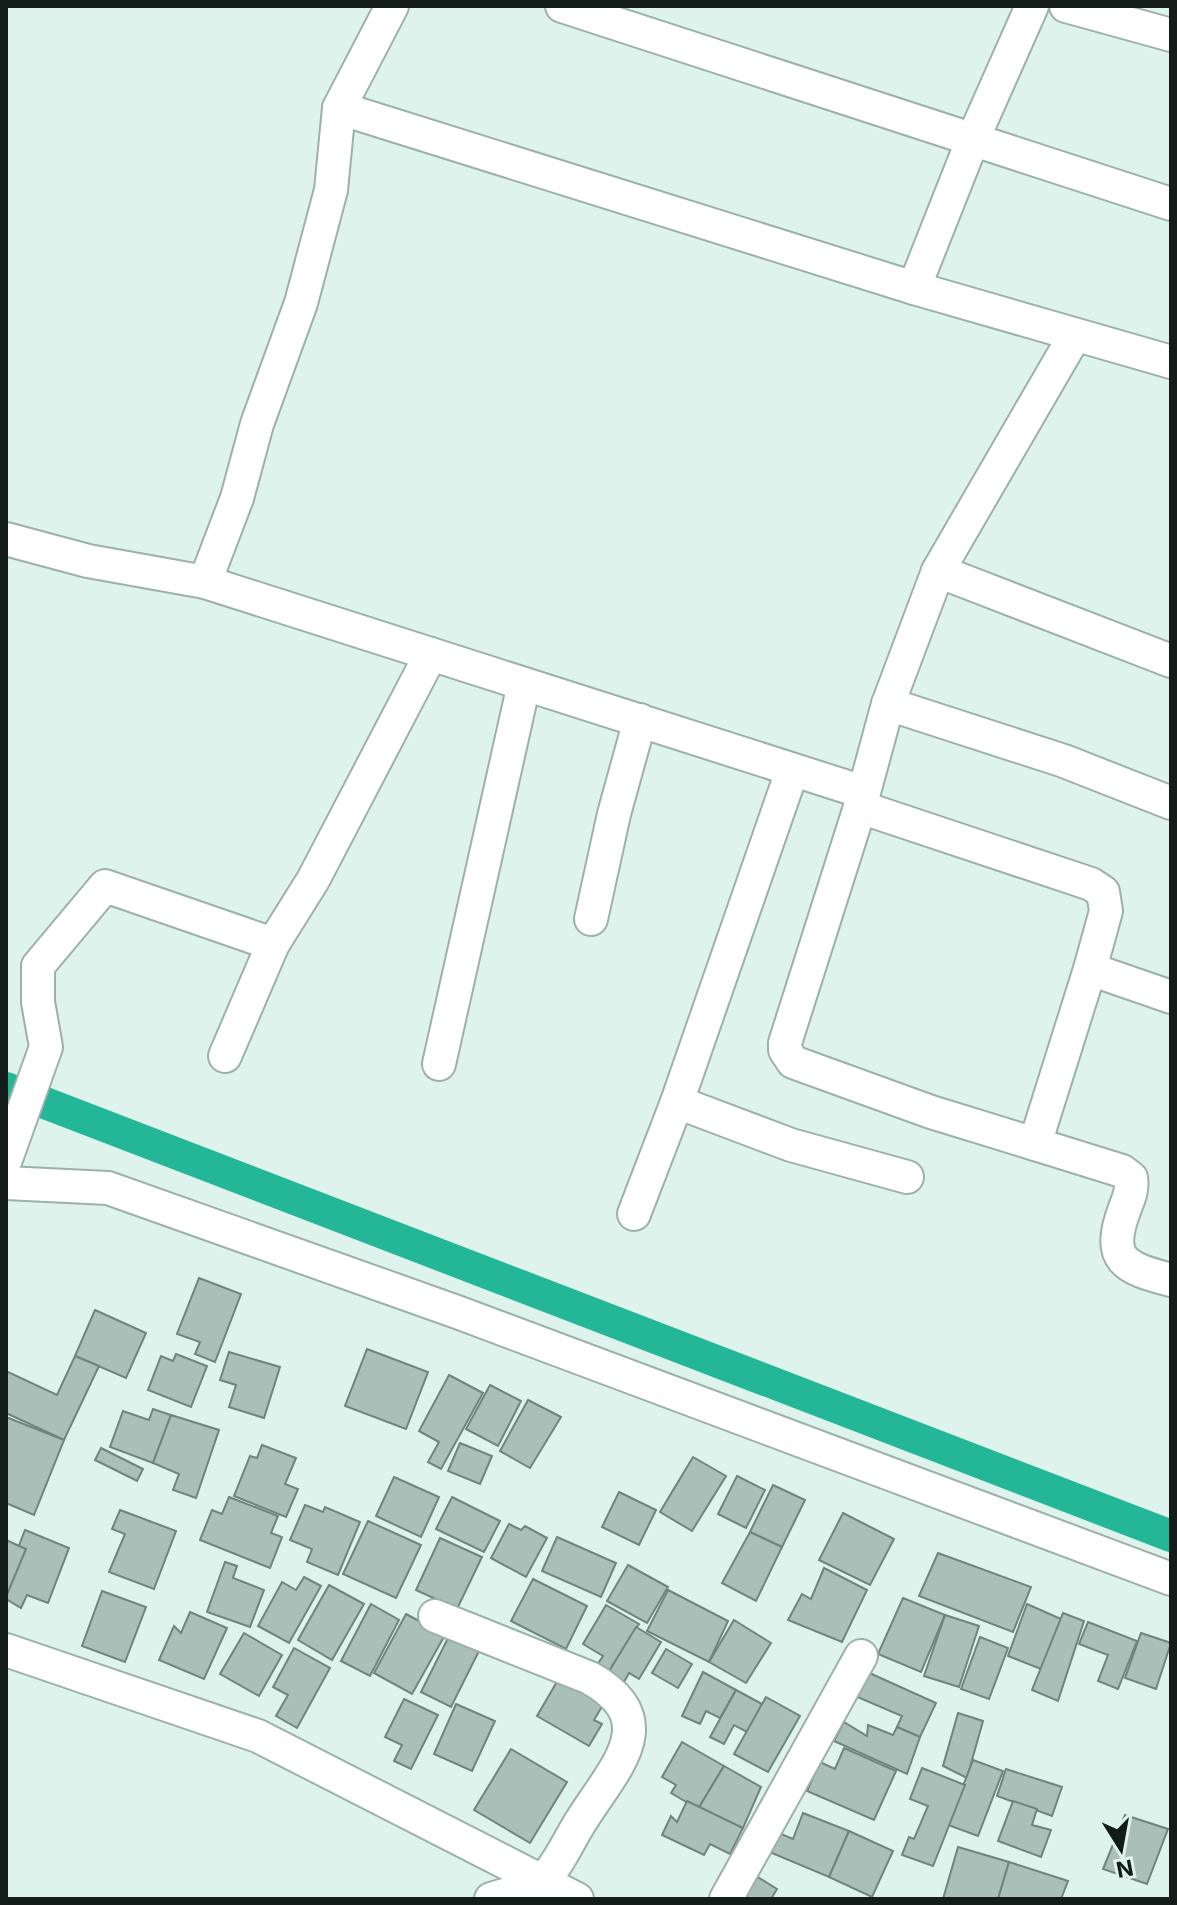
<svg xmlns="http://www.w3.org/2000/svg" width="1177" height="1905" font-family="Inter,sans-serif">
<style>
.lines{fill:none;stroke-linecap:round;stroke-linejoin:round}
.canal{stroke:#23b697;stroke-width:32}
.building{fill:#a9bfb8;stroke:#70847e;stroke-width:2}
.street-casing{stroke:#9cb1aa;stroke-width:36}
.street{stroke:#fff;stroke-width:32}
</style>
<rect width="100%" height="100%" fill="#ddf3ec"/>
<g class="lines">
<path class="canal" d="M 6,1088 L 1171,1536"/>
</g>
<g class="building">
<path d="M 199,1278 L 241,1294 L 215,1362 L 195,1354 L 200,1342 L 177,1334 Z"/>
<path d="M 95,1310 L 146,1333 L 126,1378 L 75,1356 Z"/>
<path d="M 367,1349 L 428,1372 L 406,1429 L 345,1406 Z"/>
<path d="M 229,1352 L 280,1367 L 264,1418 L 229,1407 L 236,1385 L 220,1380 Z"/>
<path d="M 176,1354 L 207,1366 L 191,1407 L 148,1390 L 161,1356 L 173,1361 Z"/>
<path d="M 75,1356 L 99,1366 L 64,1440 L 6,1413 L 6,1371 L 57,1395 Z"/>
<path d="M 449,1375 L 483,1393 L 441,1469 L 428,1462 L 439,1442 L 419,1431 Z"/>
<path d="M 490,1385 L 521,1401 L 498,1446 L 466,1429 Z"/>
<path d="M 528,1400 L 561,1417 L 530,1468 L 500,1451 Z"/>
<path d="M 153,1409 L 171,1415 L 153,1463 L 110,1447 L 123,1411 L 149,1420 Z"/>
<path d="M 171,1415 L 219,1430 L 196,1498 L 173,1490 L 179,1474 L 153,1463 Z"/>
<path d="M 6,1417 L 64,1440 L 34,1515 L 6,1503 Z"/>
<path d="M 460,1443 L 492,1456 L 480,1484 L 448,1471 Z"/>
<path d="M 262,1445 L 296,1458 L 285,1484 L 298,1489 L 286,1517 L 234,1496 L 250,1456 L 257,1458 Z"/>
<path d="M 101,1448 L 143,1469 L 137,1481 L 95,1460 Z"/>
<path d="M 693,1457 L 726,1476 L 692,1531 L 660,1512 Z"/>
<path d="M 737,1476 L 765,1490 L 746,1528 L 718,1514 Z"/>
<path d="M 394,1477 L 439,1497 L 421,1537 L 376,1516 Z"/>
<path d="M 773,1485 L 805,1500 L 782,1547 L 750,1532 Z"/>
<path d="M 619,1492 L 656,1510 L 639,1545 L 602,1527 Z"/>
<path d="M 229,1497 L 278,1516 L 271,1533 L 282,1537 L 270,1568 L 200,1540 L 212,1510 L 222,1514 Z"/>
<path d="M 452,1497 L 500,1521 L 484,1552 L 436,1529 Z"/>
<path d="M 305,1505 L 323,1512 L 325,1507 L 360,1522 L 338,1575 L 307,1562 L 312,1549 L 290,1540 Z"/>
<path d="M 120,1510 L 176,1531 L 154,1589 L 109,1572 L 125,1534 L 112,1529 Z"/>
<path d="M 843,1513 L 894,1539 L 870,1585 L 819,1560 Z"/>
<path d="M 368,1521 L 421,1545 L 396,1598 L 343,1574 Z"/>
<path d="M 509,1524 L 521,1530 L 525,1526 L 547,1538 L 526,1577 L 491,1558 Z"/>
<path d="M 25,1530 L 69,1548 L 48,1603 L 27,1595 L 21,1608 L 6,1599 L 6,1579 Z"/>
<path d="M 750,1532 L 782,1547 L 756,1601 L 722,1583 Z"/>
<path d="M 557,1537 L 616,1563 L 601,1597 L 542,1571 Z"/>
<path d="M 440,1538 L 482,1557 L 457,1609 L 416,1590 Z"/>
<path d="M 6,1540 L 26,1549 L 6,1597 Z"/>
<path d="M 938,1553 L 1031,1587 L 1013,1632 L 919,1596 Z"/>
<path d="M 225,1562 L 237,1566 L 233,1578 L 264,1590 L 250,1627 L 207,1612 Z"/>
<path d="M 628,1565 L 668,1587 L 647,1623 L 607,1601 Z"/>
<path d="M 824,1568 L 867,1590 L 842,1642 L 788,1620 L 802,1594 L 811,1599 Z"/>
<path d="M 304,1577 L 321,1586 L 289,1643 L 258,1626 L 282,1582 L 296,1590 Z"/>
<path d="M 533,1579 L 587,1606 L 566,1649 L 511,1621 Z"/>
<path d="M 329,1585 L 364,1604 L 332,1660 L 298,1640 Z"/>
<path d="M 668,1590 L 728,1621 L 709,1662 L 647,1631 Z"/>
<path d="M 102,1591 L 146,1607 L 125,1662 L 82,1646 Z"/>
<path d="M 903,1598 L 945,1615 L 921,1672 L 878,1654 Z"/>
<path d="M 371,1604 L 399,1620 L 370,1676 L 341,1661 Z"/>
<path d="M 1027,1604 L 1061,1619 L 1041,1669 L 1008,1656 Z"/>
<path d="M 606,1605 L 639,1624 L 608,1673 L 597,1665 L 603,1656 L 583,1644 Z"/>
<path d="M 190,1612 L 227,1628 L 204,1679 L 159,1660 L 174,1626 L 181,1633 Z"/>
<path d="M 1063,1613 L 1084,1621 L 1058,1701 L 1032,1690 Z"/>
<path d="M 406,1614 L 445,1635 L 412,1694 L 374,1673 Z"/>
<path d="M 945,1615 L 979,1626 L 959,1687 L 924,1676 Z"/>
<path d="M 734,1620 L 771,1643 L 746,1683 L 709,1662 Z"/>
<path d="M 1088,1622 L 1137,1641 L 1118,1689 L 1098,1681 L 1108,1655 L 1079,1644 Z"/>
<path d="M 636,1627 L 661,1642 L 639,1679 L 629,1673 L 624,1682 L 608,1673 Z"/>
<path d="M 451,1632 L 481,1647 L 451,1707 L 421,1692 Z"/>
<path d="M 244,1633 L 282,1655 L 259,1696 L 220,1674 Z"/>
<path d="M 1141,1633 L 1171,1643 L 1156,1689 L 1125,1678 Z"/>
<path d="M 980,1637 L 1008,1648 L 989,1699 L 961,1689 Z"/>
<path d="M 294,1648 L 330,1668 L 297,1728 L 276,1716 L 288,1695 L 273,1687 Z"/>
<path d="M 666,1649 L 692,1664 L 678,1688 L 652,1673 Z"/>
<path d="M 865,1671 L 936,1703 L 920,1737 L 897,1727 L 902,1716 L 855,1696 Z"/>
<path d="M 703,1672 L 736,1690 L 720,1718 L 706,1711 L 700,1724 L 682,1716 Z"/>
<path d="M 562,1673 L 607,1698 L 594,1720 L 602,1724 L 589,1746 L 537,1716 Z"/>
<path d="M 736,1690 L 762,1704 L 747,1732 L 734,1725 L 724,1744 L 710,1737 Z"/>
<path d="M 766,1697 L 800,1716 L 768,1772 L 734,1754 Z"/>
<path d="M 404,1699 L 438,1715 L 411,1769 L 394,1761 L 402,1745 L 385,1737 Z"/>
<path d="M 456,1704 L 495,1721 L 472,1771 L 434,1754 Z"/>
<path d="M 958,1713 L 983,1721 L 967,1778 L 943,1766 Z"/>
<path d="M 844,1722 L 867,1736 L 868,1725 L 893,1735 L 897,1727 L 920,1737 L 907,1774 L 834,1741 Z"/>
<path d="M 682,1742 L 724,1766 L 698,1809 L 671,1793 L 676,1785 L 662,1777 Z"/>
<path d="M 844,1748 L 896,1771 L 874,1820 L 807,1791 L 820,1762 L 835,1769 Z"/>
<path d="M 511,1749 L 567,1782 L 530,1843 L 474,1810 Z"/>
<path d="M 973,1760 L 1003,1771 L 978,1836 L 948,1825 Z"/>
<path d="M 724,1766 L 761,1787 L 743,1828 L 698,1809 Z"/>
<path d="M 922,1768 L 965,1785 L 933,1866 L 902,1855 L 909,1837 L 914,1839 L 928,1806 L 910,1799 Z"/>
<path d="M 1006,1769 L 1062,1787 L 1052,1816 L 997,1796 Z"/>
<path d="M 687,1801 L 743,1828 L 730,1854 L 710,1844 L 704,1855 L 662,1835 L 671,1816 L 677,1822 Z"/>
<path d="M 1013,1801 L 1037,1809 L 1032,1825 L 1051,1830 L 1041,1857 L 998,1841 Z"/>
<path d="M 803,1813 L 849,1831 L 829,1877 L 767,1851 L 774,1831 L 793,1839 Z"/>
<path d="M 1125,1815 L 1168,1829 L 1147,1884 L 1103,1869 Z"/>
<path d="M 849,1831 L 893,1851 L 872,1897 L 829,1877 Z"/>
<path d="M 958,1847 L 1009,1862 L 998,1899 L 943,1899 Z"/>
<path d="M 1009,1862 L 1068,1881 L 1061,1899 L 998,1899 Z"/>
<path d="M 753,1874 L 777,1889 L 771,1899 L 739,1899 Z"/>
</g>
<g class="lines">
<g class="street-casing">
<g id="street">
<path d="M 562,6 L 1171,204"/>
<path d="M 1066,6 L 1171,35"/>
<path d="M 339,108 L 914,288 L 973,139 L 1032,6"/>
<path d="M 914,288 L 1171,362"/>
<path d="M 1075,335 L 938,571 L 1171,661"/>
<path d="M 6,539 L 88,561 L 205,582 L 863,792"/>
<path d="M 938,571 L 888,704 L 1064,761 L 1171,803"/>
<path d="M 205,582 L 237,498 L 257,424 L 301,303 L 331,190 L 339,108 L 392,6"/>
<path d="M 888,704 L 860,807 L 1091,884 L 1103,892 L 1106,911 L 1090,969 L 1171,997"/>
<path d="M 792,771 L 677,1102 L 791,1145 L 907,1177"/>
<path d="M 860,807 L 785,1043 L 785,1050 L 793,1062 L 931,1112 L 1035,1144 L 1090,969"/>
<path d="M 591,919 L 614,814 L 640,720"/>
<path d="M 225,1056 L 273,944 L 313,880 L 431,654"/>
<path d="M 439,1064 L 524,684"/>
<path d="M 1035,1144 L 1122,1171 L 1131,1178 C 1133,1189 1129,1198 1125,1208 C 1105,1261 1125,1268 1171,1280"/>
<path d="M 6,1159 L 46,1047 L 38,1002 L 38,966 L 105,886 L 273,944"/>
<path d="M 6,1183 L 108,1188 L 457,1312 L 1171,1579"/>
<path d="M 634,1214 L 677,1102"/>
<path d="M 435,1616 L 590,1678 C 664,1720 616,1766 583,1818 C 570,1837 559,1865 543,1880 C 532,1890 505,1894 491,1899"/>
<path d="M 6,1650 L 258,1736 L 577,1899"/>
<path d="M 726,1899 L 861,1656"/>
</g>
</g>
<use href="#street" class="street"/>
</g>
<rect width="1177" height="1905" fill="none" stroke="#141c19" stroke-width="16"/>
<g transform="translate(1121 1849) rotate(169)" stroke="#ddf3ec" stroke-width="6" paint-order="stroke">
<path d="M0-6L14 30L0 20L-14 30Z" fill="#141c19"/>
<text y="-12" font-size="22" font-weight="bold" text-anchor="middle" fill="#141c19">N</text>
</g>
</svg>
